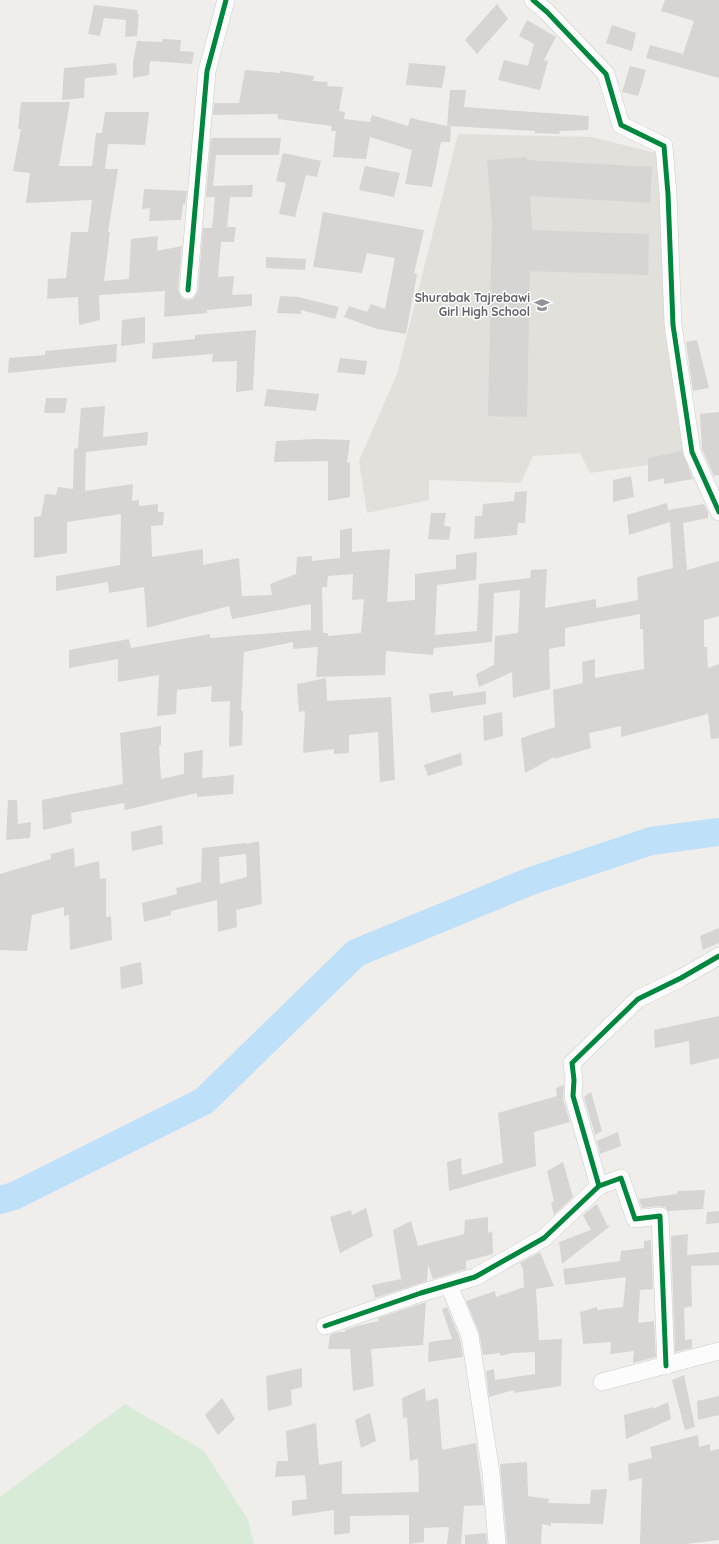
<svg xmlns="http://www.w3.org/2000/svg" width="719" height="1544" font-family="Quicksand,sans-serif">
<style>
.education{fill:#e2e0da}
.green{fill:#d8ebd6}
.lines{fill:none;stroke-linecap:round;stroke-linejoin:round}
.river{stroke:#bfe0f9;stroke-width:28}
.building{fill:#d6d5d3;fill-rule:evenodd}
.minor-casing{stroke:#cbcccc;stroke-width:18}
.minor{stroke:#fdfcfc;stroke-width:17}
.cycleway-casing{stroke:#fff;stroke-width:8}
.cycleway{stroke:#00873e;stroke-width:5}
.labels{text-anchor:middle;stroke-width:3;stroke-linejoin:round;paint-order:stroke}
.poi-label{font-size:12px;font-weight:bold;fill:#5f6368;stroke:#fff;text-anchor:end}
</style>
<rect width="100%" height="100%" fill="#efeeea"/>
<path class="education" d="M 458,134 L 592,137 L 660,154 L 661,235 L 684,460 L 590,473 L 580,453 L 533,456 L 521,483 L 429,480 L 429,500 L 367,513 L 359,461 L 397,374 Z"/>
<path class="green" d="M 125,1404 L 204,1451 L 248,1520 L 254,1544 L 0,1544 L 0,1497 Z"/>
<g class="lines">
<path class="river" d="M 0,1200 L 14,1196 L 204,1101 L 356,953 L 531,881 L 651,841 L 719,832"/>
</g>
<g class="building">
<path d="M 665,0 L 719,0 L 719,78 L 646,58 L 650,45 L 683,54 L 694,21 L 661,11 Z"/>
<path d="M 497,4 L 508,19 L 477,54 L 465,40 Z"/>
<path d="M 94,5 L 138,10 L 137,14 L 139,14 L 137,36 L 125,37 L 126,20 L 104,18 L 100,36 L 88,34 Z"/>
<path d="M 527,20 L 556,37 L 544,60 L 548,61 L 540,90 L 498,80 L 504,60 L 528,66 L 534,44 L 519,36 Z"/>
<path d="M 612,25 L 636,33 L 632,51 L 606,43 Z"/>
<path d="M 162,39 L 181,40 L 180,51 L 194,52 L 192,64 L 150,61 L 149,75 L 133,78 L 133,62 L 137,41 L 162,42 Z"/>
<path d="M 116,63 L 117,75 L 85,78 L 84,98 L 62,100 L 64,68 Z"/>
<path d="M 409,63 L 446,66 L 442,88 L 406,85 Z"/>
<path d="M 630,66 L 646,70 L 638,96 L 622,92 Z"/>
<path d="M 245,70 L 280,73 L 280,71 L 314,76 L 313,81 L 328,82 L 327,86 L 343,87 L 339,111 L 345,112 L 344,119 L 370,122 L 372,115 L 408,126 L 410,118 L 447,126 L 450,90 L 466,90 L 464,107 L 589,116 L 588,130 L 560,131 L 559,134 L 535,133 L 535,131 L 448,126 L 451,127 L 450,142 L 441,142 L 432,187 L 405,184 L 412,150 L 370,137 L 366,159 L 333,157 L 336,131 L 331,131 L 332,126 L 278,119 L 278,114 L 213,115 L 214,103 L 239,103 Z"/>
<path d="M 21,102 L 70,102 L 59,166 L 92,166 L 96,133 L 102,133 L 105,112 L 149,112 L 145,145 L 108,144 L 105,169 L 118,169 L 108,232 L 110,232 L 104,281 L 129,279 L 131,239 L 158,236 L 157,251 L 182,246 L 178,290 L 182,298 L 187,300 L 193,299 L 198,291 L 203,228 L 212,228 L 215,197 L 206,197 L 211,138 L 281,138 L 279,155 L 216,155 L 213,186 L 253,185 L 252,197 L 230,197 L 227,227 L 236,227 L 234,242 L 221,242 L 218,277 L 234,276 L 232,295 L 252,294 L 252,306 L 207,310 L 207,313 L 164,317 L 165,291 L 99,295 L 100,320 L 79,325 L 78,297 L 47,299 L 48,279 L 66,278 L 71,232 L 88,232 L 92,200 L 26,203 L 30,173 L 13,171 L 21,129 L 18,129 Z"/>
<path d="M 283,153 L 321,161 L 317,177 L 306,175 L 295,217 L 279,214 L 286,183 L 276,181 Z"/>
<path d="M 527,157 L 527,160 L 652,167 L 650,203 L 530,196 L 532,230 L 649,234 L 648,275 L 530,271 L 527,417 L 488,416 L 492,222 L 487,160 Z"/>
<path d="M 365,166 L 400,173 L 394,197 L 359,190 Z"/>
<path d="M 144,189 L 187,191 L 185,204 L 183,204 L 181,220 L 149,221 L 150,208 L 142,209 Z"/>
<path d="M 323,212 L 424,230 L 414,273 L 417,274 L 406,334 L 377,329 L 344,317 L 349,306 L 367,312 L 371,304 L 385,309 L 395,258 L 367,253 L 362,273 L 313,267 Z"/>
<path d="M 266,257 L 306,259 L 305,270 L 266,268 Z"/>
<path d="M 280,296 L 298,297 L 339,307 L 335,319 L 301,310 L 301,314 L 277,313 Z"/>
<path d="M 145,317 L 145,343 L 121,346 L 122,320 Z"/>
<path d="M 256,330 L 253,390 L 236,392 L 237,361 L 212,362 L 213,354 L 152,359 L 153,343 L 195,339 L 195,335 Z"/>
<path d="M 697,340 L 709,388 L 693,391 L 686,342 Z"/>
<path d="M 117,344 L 116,362 L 8,373 L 9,358 L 45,355 L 45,351 Z"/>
<path d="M 340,358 L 367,361 L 365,375 L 337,372 Z"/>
<path d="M 267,389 L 319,394 L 316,411 L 264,406 Z"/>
<path d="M 46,398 L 67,398 L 65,413 L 44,413 Z"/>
<path d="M 105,406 L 103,437 L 148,432 L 147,445 L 86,452 L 85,491 L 133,484 L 132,501 L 139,500 L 139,506 L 158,504 L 158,512 L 164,512 L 163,525 L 151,526 L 152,557 L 203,549 L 203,565 L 239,558 L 242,596 L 272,595 L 270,584 L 296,574 L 297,557 L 312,556 L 312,561 L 340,558 L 340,530 L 352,528 L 352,552 L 390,549 L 387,602 L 415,600 L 415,574 L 456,569 L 456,555 L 477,552 L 476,580 L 437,585 L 435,635 L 477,631 L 479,584 L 530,578 L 531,570 L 547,569 L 545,608 L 596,599 L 596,608 L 638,600 L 637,577 L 673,568 L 670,522 L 629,535 L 627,515 L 667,503 L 668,510 L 704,504 L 708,512 L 708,518 L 683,523 L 687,570 L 719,561 L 719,616 L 704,620 L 704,647 L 707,647 L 708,668 L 719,664 L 719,738 L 711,739 L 708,714 L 621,737 L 621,726 L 589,733 L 591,748 L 554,759 L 554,757 L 525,773 L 521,738 L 555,727 L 553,690 L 583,683 L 582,662 L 595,659 L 595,678 L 644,669 L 643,629 L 640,629 L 640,614 L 565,628 L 565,646 L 549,649 L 550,689 L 513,698 L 512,672 L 479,687 L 476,674 L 494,665 L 495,636 L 518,633 L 520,590 L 494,593 L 492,642 L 434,648 L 433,655 L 386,651 L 385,675 L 316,677 L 318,647 L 293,649 L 293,642 L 244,652 L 241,711 L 243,711 L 242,745 L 229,747 L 230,701 L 211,702 L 212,686 L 177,690 L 176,714 L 157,716 L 159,675 L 118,682 L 118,659 L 69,668 L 69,650 L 129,639 L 131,648 L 210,634 L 210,638 L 311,630 L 311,604 L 232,619 L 229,606 L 147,628 L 144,587 L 109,593 L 108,582 L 56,591 L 56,576 L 120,565 L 121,514 L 67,522 L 67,553 L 34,558 L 34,517 L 41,516 L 45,494 L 56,495 L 58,487 L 73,489 L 74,449 L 78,448 L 81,408 ZM 353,574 L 352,600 L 364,599 L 361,633 L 328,636 L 328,633 L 323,633 L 322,587 L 327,587 L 328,576 Z"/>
<path d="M 719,412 L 719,475 L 714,476 L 702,449 L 700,414 Z"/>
<path d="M 316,439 L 350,440 L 347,463 L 350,462 L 350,497 L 328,501 L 328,461 L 274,462 L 276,441 Z"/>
<path d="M 682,451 L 693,479 L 664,484 L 664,478 L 648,482 L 648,458 Z"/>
<path d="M 631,476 L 634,497 L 613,502 L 613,480 Z"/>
<path d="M 527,491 L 525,523 L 518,523 L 517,535 L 474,539 L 475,516 L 482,516 L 483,504 L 514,501 L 515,492 Z"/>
<path d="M 431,513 L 446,513 L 444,526 L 451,527 L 449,540 L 428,539 Z"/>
<path d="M 326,678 L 327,701 L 391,697 L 395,780 L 380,782 L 378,732 L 349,735 L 349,753 L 334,754 L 334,749 L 303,753 L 305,711 L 299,712 L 297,684 Z"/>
<path d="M 453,691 L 453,696 L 486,691 L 486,704 L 431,713 L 429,694 Z"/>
<path d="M 502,712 L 503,736 L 484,741 L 483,716 Z"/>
<path d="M 161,726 L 161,745 L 159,746 L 161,779 L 184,774 L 184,753 L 203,750 L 202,778 L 234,775 L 233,794 L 197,797 L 197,793 L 125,810 L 124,803 L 71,813 L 72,823 L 43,830 L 42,800 L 123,784 L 120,733 Z"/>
<path d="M 461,753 L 462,765 L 428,776 L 424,765 Z"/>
<path d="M 8,800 L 17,800 L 18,824 L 31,822 L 30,838 L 6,840 Z"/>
<path d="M 162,825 L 163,844 L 132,851 L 131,832 Z"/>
<path d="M 259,841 L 262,904 L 236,910 L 237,927 L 218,932 L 217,900 L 171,911 L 171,915 L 144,922 L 142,903 L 177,894 L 176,888 L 201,882 L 202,848 L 245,843 L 246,844 ZM 246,854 L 247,877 L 220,884 L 219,857 Z"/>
<path d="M 74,848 L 75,867 L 99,861 L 100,879 L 106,878 L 106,917 L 111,916 L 112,940 L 70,950 L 69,915 L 64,916 L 64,907 L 32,915 L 27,951 L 0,950 L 0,874 L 51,859 L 51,854 Z"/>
<path d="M 719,928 L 719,943 L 703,950 L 700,936 Z"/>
<path d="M 141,962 L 143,984 L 121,989 L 120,967 Z"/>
<path d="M 719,1016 L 719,1058 L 690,1065 L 689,1041 L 655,1048 L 654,1030 Z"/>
<path d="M 564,1085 L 563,1099 L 570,1122 L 534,1132 L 536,1166 L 449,1191 L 447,1162 L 461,1158 L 462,1175 L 503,1163 L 498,1113 L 557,1096 L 556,1088 Z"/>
<path d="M 591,1092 L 602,1131 L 595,1135 L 584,1097 Z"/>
<path d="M 618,1132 L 621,1146 L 600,1154 L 597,1141 Z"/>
<path d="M 563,1162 L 573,1197 L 554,1215 L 551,1203 L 554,1201 L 547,1171 Z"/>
<path d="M 705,1190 L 703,1209 L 668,1211 L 665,1207 L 659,1206 L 642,1208 L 639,1199 L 677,1194 L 678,1191 Z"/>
<path d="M 597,1204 L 607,1225 L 610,1226 L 562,1264 L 559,1242 L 591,1230 L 583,1215 Z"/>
<path d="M 366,1208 L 373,1236 L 340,1253 L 330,1217 L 351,1210 L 352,1215 Z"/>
<path d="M 719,1211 L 719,1223 L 706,1224 L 707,1212 Z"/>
<path d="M 488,1217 L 488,1233 L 492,1231 L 493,1254 L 466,1261 L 466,1269 L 433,1279 L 428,1265 L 427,1281 L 375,1298 L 372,1285 L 401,1279 L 393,1230 L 411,1221 L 418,1246 L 464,1234 L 465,1220 Z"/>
<path d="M 688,1234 L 687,1255 L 719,1252 L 719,1265 L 691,1266 L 692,1306 L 684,1308 L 685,1340 L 692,1339 L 692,1348 L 675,1352 L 671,1236 Z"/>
<path d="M 651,1240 L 653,1289 L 640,1290 L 638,1323 L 654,1321 L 656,1357 L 633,1363 L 634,1351 L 610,1354 L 611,1342 L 583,1344 L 580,1312 L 597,1307 L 597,1310 L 623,1307 L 626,1277 L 565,1285 L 563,1269 L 620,1261 L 621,1251 L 644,1248 L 644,1241 Z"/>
<path d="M 540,1252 L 554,1286 L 536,1289 L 539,1340 L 562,1339 L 561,1386 L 514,1393 L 514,1390 L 489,1397 L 486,1371 L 494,1369 L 495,1380 L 535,1374 L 535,1352 L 512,1353 L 500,1356 L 500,1353 L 483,1355 L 479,1332 L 466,1301 L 495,1291 L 496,1297 L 524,1287 L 523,1269 L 520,1263 Z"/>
<path d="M 426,1302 L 423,1345 L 371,1349 L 374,1386 L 353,1391 L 350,1349 L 328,1349 L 330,1335 L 338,1332 L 345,1332 L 345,1330 L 357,1326 L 379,1321 L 378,1318 Z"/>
<path d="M 447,1307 L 460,1339 L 463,1357 L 428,1362 L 429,1342 L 452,1339 L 442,1309 Z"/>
<path d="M 302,1368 L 302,1387 L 291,1390 L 292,1405 L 268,1411 L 266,1376 Z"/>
<path d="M 684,1375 L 695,1427 L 685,1430 L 672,1380 Z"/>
<path d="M 425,1388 L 426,1401 L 438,1398 L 442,1450 L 476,1443 L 484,1505 L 464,1506 L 461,1544 L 447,1544 L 449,1527 L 424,1528 L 424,1542 L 409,1544 L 409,1515 L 350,1516 L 350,1533 L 334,1535 L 334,1510 L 292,1516 L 292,1501 L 307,1499 L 305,1475 L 275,1477 L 277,1461 L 288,1461 L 286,1431 L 316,1423 L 319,1465 L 342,1461 L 342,1494 L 419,1492 L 418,1459 L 410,1461 L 407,1417 L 403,1418 L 402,1398 Z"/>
<path d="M 719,1396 L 719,1415 L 698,1420 L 697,1401 Z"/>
<path d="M 222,1398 L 235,1419 L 218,1435 L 205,1415 Z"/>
<path d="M 668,1402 L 671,1419 L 626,1439 L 624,1415 L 653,1407 L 653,1409 Z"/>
<path d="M 370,1413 L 376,1441 L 361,1448 L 355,1420 Z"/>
<path d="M 698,1435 L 699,1447 L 710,1444 L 710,1451 L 719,1449 L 719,1540 L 686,1544 L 640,1544 L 642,1478 L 629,1481 L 628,1464 L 652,1458 L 650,1447 Z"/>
<path d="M 527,1462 L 528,1496 L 549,1499 L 548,1503 L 590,1504 L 591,1490 L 607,1489 L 603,1524 L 551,1523 L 551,1526 L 542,1524 L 541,1544 L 507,1544 L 500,1464 Z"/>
<path d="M 486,1533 L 487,1544 L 465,1544 L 465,1535 Z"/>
</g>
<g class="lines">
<g class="minor-casing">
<g id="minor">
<path d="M 533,0 L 547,12 L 606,74 L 621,125 L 664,146 L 668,194 L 673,325 L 692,452 L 719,512"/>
<path d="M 188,290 L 207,71 L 226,0"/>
<path d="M 449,1285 L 470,1336 L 491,1473 L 497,1544"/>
<path d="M 325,1326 L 421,1293 L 475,1277 L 544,1238 L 599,1186"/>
<path d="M 666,1366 L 660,1216 L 635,1219 L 621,1178 L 599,1186 L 573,1096 L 574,1080 L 572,1063 L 638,999 L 681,978 L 719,956"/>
<path d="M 602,1382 L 719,1351"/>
</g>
</g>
<use href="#minor" class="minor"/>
<g class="cycleway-casing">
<g id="cycleway">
<path d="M 533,0 L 547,12 L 606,74 L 621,125 L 664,146 L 668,194 L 673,325 L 692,452 L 719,512"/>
<path d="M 188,290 L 207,71 L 226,0"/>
<path d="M 325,1326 L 421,1293 L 475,1277 L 544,1238 L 599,1186"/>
<path d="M 666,1366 L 660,1216 L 635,1219 L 621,1178 L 599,1186 L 573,1096 L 574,1080 L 572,1063 L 638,999 L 681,978 L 719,956"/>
</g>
</g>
<use href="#cycleway" class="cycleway"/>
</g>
<defs>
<g id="school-bare" transform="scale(1.2)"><path d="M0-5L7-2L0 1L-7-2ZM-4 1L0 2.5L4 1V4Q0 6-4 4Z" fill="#919496" stroke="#fff" stroke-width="2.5" paint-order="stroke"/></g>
</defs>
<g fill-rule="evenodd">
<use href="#school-bare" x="542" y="305"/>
</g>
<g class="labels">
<g class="poi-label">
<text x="530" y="302">Shurabak Tajrebawi<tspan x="530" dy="14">Girl High School</tspan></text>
</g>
</g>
</svg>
